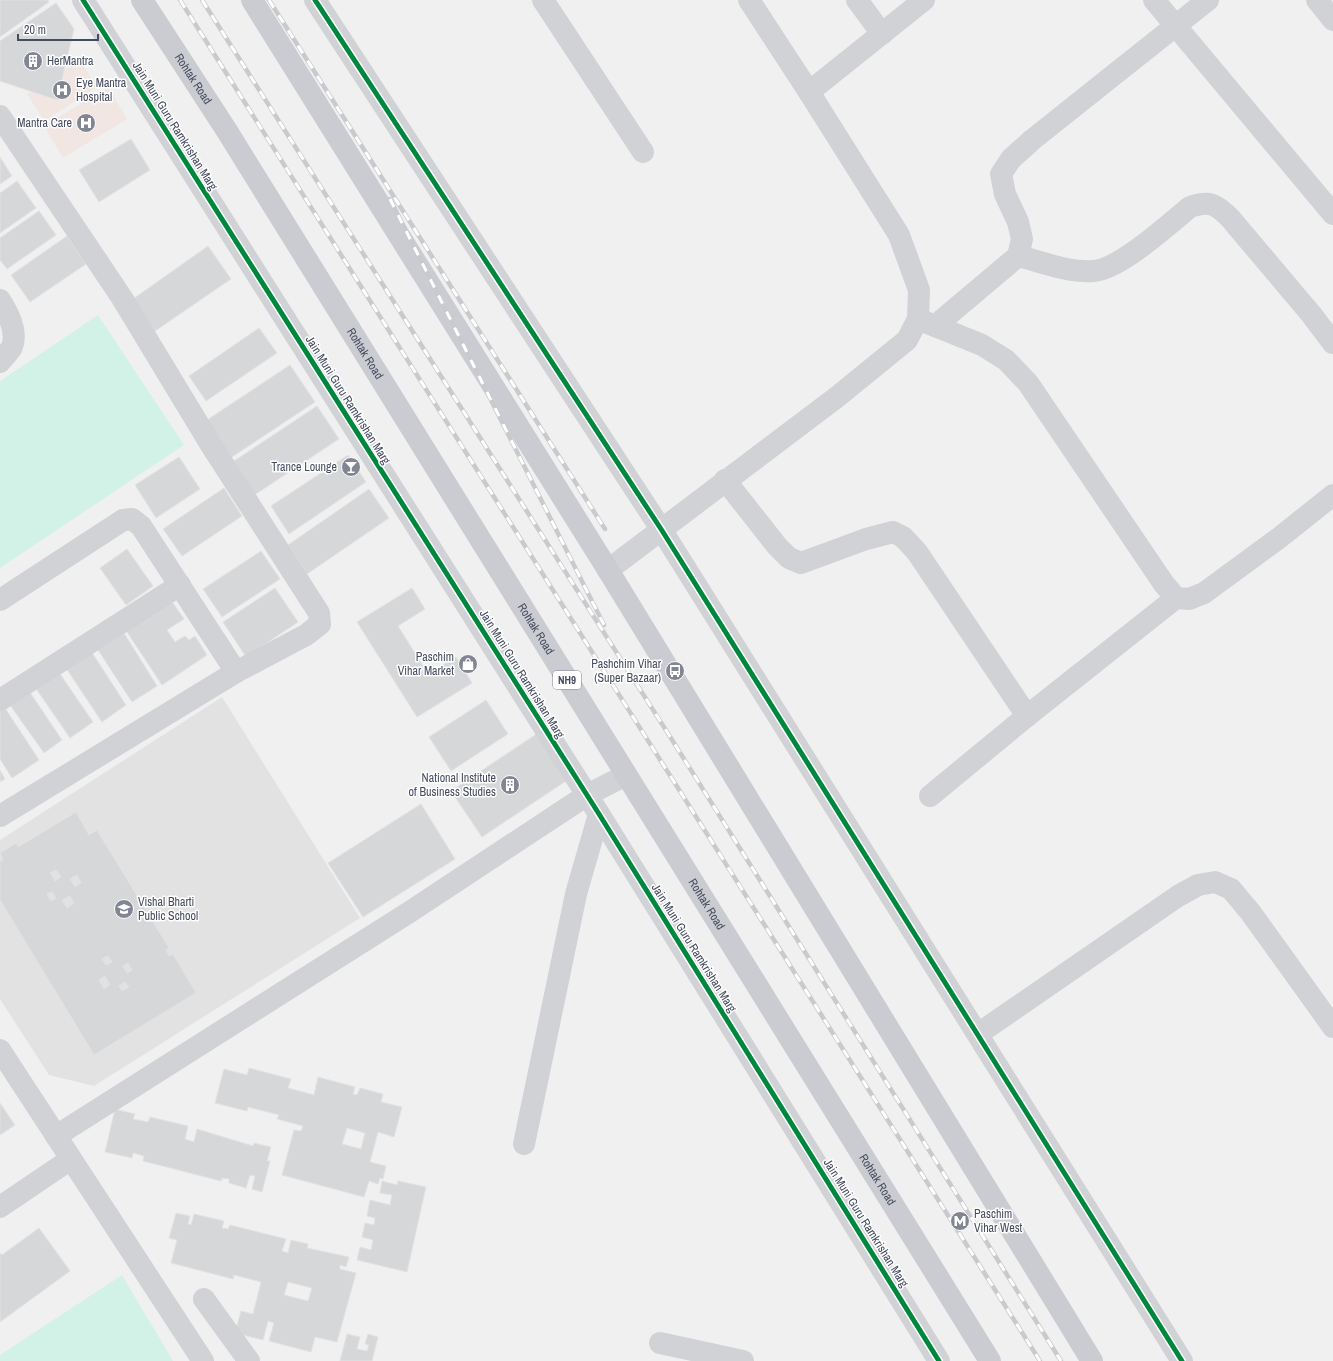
<svg xmlns="http://www.w3.org/2000/svg" width="1333" height="1361" font-family="'Archivo Narrow',sans-serif">
<style>
.education{fill:#e2e2e3}
.medical{fill:#f1e6e2}
.green{fill:#d3f2e7}
.building{fill:#d6d7d9;stroke:#e2e2e3;fill-rule:evenodd}
.lines{fill:none;stroke-linecap:round;stroke-linejoin:round}
.minor{stroke:#d1d2d6;stroke-width:22}
.major{stroke:#caccd2;stroke-width:22}
.rail-casing{stroke:#c9cacd;stroke-width:4.5}
.rail{stroke:#fff;stroke-width:3;stroke-dasharray:9;stroke-linecap:butt}
.cycleway-casing{stroke:#fff;stroke-width:8}
.cycleway{stroke:#00873e;stroke-width:5}
.labels{text-anchor:middle;stroke-width:3;stroke-linejoin:round;paint-order:stroke}
.shield{fill:#fff;stroke:#7e828f;stroke-width:1}
.shield-label{font-size:11px;font-weight:bold;fill:#464c5f}
.poi-label{font-size:12px;fill:#464c5f;stroke:#fff;text-anchor:end}
.street-label{font-size:12px;fill:#464c5f;stroke:#fff}
</style>
<rect width="100%" height="100%" fill="#f1f0f0"/>
<path class="education" d="M 222,697 L 360,918 L 94,1086 L 49,1075 L 0,999 L 0,840 Z"/>
<g class="medical">
<path d="M 80,60 L 97,87 L 44,121 L 27,94 Z"/>
<path d="M 108,87 L 127,119 L 63,158 L 44,126 Z"/>
</g>
<g class="green">
<path d="M 98,315 L 184,445 L 0,568 L 0,381 Z"/>
<path d="M 122,1275 L 173,1361 L 0,1361 L 0,1355 Z"/>
</g>
<g class="building">
<path d="M 0,0 L 48,0 L 49,2 L 0,37 Z"/>
<path d="M 56,3 L 74,29 L 57,100 L 0,81 L 0,41 Z"/>
<path d="M 131,139 L 150,170 L 99,202 L 79,170 Z"/>
<path d="M 0,157 L 12,176 L 0,184 Z"/>
<path d="M 17,181 L 36,208 L 0,233 L 0,193 Z"/>
<path d="M 39,211 L 56,235 L 7,269 L 0,260 L 0,238 Z"/>
<path d="M 67,236 L 86,264 L 30,302 L 11,275 Z"/>
<path d="M 208,246 L 231,279 L 155,331 L 133,299 Z"/>
<path d="M 259,328 L 277,353 L 206,401 L 189,376 Z"/>
<path d="M 290,365 L 315,402 L 229,459 L 204,422 Z"/>
<path d="M 317,406 L 339,439 L 253,496 L 231,463 Z"/>
<path d="M 348,455 L 366,482 L 289,534 L 271,506 Z"/>
<path d="M 179,457 L 200,489 L 156,518 L 135,485 Z"/>
<path d="M 224,488 L 242,516 L 182,556 L 163,529 Z"/>
<path d="M 369,489 L 389,518 L 307,574 L 288,545 Z"/>
<path d="M 127,549 L 153,586 L 126,605 L 100,568 Z"/>
<path d="M 261,551 L 280,579 L 222,617 L 203,589 Z"/>
<path d="M 275,588 L 298,622 L 246,657 L 223,622 Z"/>
<path d="M 412,588 L 425,609 L 398,626 L 428,674 L 456,657 L 472,683 L 417,717 L 357,622 Z"/>
<path d="M 171,600 L 184,619 L 167,630 L 175,642 L 185,636 L 189,640 L 195,636 L 207,655 L 162,685 L 125,629 Z"/>
<path d="M 124,633 L 157,686 L 132,702 L 98,650 Z"/>
<path d="M 89,648 L 126,705 L 102,722 L 64,665 Z"/>
<path d="M 58,671 L 93,722 L 70,738 L 35,687 Z"/>
<path d="M 29,691 L 62,740 L 44,753 L 10,705 Z"/>
<path d="M 486,700 L 508,734 L 451,771 L 429,737 Z"/>
<path d="M 5,708 L 39,760 L 12,778 L 0,759 L 0,711 Z"/>
<path d="M 538,733 L 569,779 L 482,837 L 451,791 Z"/>
<path d="M 0,770 L 5,779 L 0,782 Z"/>
<path d="M 421,804 L 455,859 L 363,917 L 328,863 Z"/>
<path d="M 76,812 L 89,835 L 97,830 L 169,948 L 166,950 L 169,956 L 173,954 L 196,993 L 94,1055 L 0,900 L 0,862 L 3,860 L 0,853 L 16,843 L 18,847 ZM 56,870 L 61,877 L 55,881 L 50,873 ZM 77,875 L 81,883 L 75,887 L 70,879 ZM 52,892 L 56,898 L 51,901 L 47,894 ZM 70,896 L 74,903 L 67,908 L 62,900 ZM 108,956 L 112,962 L 106,965 L 102,959 ZM 128,963 L 132,970 L 127,973 L 123,966 ZM 105,976 L 110,985 L 104,989 L 99,980 ZM 125,982 L 129,987 L 122,991 L 119,986 Z"/>
<path d="M 249,1068 L 291,1079 L 288,1088 L 314,1095 L 318,1077 L 355,1087 L 353,1094 L 357,1095 L 360,1088 L 383,1094 L 381,1102 L 402,1107 L 394,1137 L 378,1132 L 370,1162 L 386,1166 L 383,1179 L 380,1178 L 378,1184 L 369,1181 L 364,1197 L 282,1175 L 294,1130 L 301,1131 L 303,1126 L 277,1119 L 279,1115 L 248,1107 L 247,1111 L 215,1103 L 224,1069 L 247,1075 ZM 347,1128 L 365,1133 L 361,1149 L 342,1144 Z"/>
<path d="M 0,1103 L 15,1125 L 0,1135 Z"/>
<path d="M 115,1109 L 135,1114 L 133,1119 L 148,1122 L 150,1117 L 188,1126 L 185,1139 L 194,1142 L 197,1129 L 253,1146 L 254,1143 L 271,1147 L 267,1161 L 270,1161 L 262,1192 L 252,1189 L 255,1176 L 250,1175 L 246,1188 L 229,1183 L 229,1179 L 222,1178 L 221,1181 L 143,1161 L 144,1156 L 133,1153 L 132,1158 L 105,1152 Z"/>
<path d="M 382,1181 L 397,1185 L 398,1181 L 426,1187 L 407,1272 L 357,1260 L 360,1247 L 371,1250 L 373,1240 L 362,1237 L 365,1223 L 374,1225 L 375,1218 L 367,1216 L 370,1200 L 390,1205 L 392,1195 L 380,1193 Z"/>
<path d="M 176,1213 L 190,1216 L 188,1224 L 191,1225 L 194,1214 L 224,1221 L 222,1228 L 228,1229 L 230,1225 L 286,1239 L 282,1251 L 288,1253 L 291,1240 L 308,1244 L 307,1248 L 349,1257 L 346,1267 L 340,1265 L 340,1269 L 356,1273 L 337,1342 L 315,1337 L 311,1352 L 269,1341 L 274,1323 L 268,1321 L 263,1340 L 235,1333 L 241,1311 L 253,1314 L 261,1282 L 234,1275 L 233,1279 L 171,1263 L 177,1240 L 169,1238 ZM 288,1282 L 312,1288 L 308,1301 L 284,1295 Z"/>
<path d="M 39,1228 L 70,1271 L 0,1322 L 0,1253 L 2,1255 Z"/>
<path d="M 347,1334 L 360,1337 L 357,1349 L 367,1351 L 369,1345 L 365,1344 L 368,1334 L 378,1337 L 372,1361 L 340,1361 Z"/>
</g>
<g class="lines">
<g class="minor">
<path d="M 83,0 L 599,814 L 939,1361"/>
<path d="M 315,0 L 661,529 L 1182,1361"/>
<path d="M 543,0 L 643,152"/>
<path d="M 749,0 L 809,92"/>
<path d="M 857,0 L 882,34"/>
<path d="M 1154,0 L 1333,214"/>
<path d="M 1317,0 L 1333,20"/>
<path d="M 0,116 L 122,298 L 211,445 L 319,613 L 320,624 L 306,635 L 236,672"/>
<path d="M 1018,256 C 1042,262 1069,273 1094,271 C 1120,269 1168,225 1190,207 C 1209,200 1216,204 1230,218 L 1311,314 L 1333,343"/>
<path d="M 0,300 C 8,313 18,331 12,347 C 9,352 3,358 0,362"/>
<path d="M 918,319 L 982,345 L 1006,360 L 1028,383 L 1164,584 L 1176,598 L 1189,599 L 1204,593 L 1279,538 L 1333,495"/>
<path d="M 935,326 L 1018,256 L 1022,239 L 1018,222 L 1005,194 L 1001,174 L 1011,159 L 1032,140 L 1208,0"/>
<path d="M 725,480 L 777,546 L 789,558 L 801,563 L 866,539 L 893,532 L 903,537 L 917,552 L 1027,716"/>
<path d="M 608,570 L 837,397 L 907,340 L 918,319 L 919,290 L 899,235 L 809,92 L 924,0"/>
<path d="M 0,600 L 123,520 L 132,519 L 141,526 L 236,672 L 0,816"/>
<path d="M 0,700 L 180,585"/>
<path d="M 930,796 L 1027,716 L 1176,598"/>
<path d="M 978,1034 L 1178,896 L 1198,885 L 1215,882 L 1231,889 L 1251,913 L 1333,1027"/>
<path d="M 0,1050 L 203,1361"/>
<path d="M 56,1136 L 408,913 L 587,795 L 626,775"/>
<path d="M 524,1144 L 576,894 L 599,814"/>
<path d="M 0,1207 L 71,1159"/>
<path d="M 204,1299 L 249,1361"/>
<path d="M 660,1343 L 743,1361"/>
</g>
<g class="major">
<path id="s1" d="M 142,0 L 227,131 L 990,1361"/>
<path d="M 252,0 L 608,570 L 1092,1361"/>
</g>
<g class="rail-casing">
<g id="rail">
<path d="M 180,0 L 1040,1361"/>
<path d="M 202,0 L 669,735 L 1061,1361"/>
<path d="M 269,0 L 605,529"/>
<path d="M 390,199 L 604,625"/>
</g>
</g>
<use href="#rail" class="rail"/>
<g class="cycleway-casing">
<g id="cycleway">
<path d="M 83,0 L 599,814 L 939,1361"/>
<path d="M 315,0 L 661,529 L 1182,1361"/>
</g>
</g>
<use href="#cycleway" class="cycleway"/>
</g>
<defs>
<g id="building-disc" transform="scale(1)"><circle r="9.5" fill="#828592" stroke="#fff"/><path d="M-4-6H4V6H1V3H-1V6H-4ZM-2.5-4.3h1.7v1.8h-1.7ZM.8-4.3h1.7v1.8H.8ZM-2.5-1h1.7V.8h-1.7ZM.8-1h1.7V.8H.8Z" fill="#fff"/></g>
<g id="hospital-disc" transform="scale(1)"><circle r="9.5" fill="#828592" stroke="#fff"/><path d="M-5-5h3v3.5h4V-5h3V5h-3V1.5h-4V5h-3Z" fill="#fff"/></g>
<g id="bar-disc" transform="scale(1)"><circle r="9.5" fill="#828592" stroke="#fff"/><path d="M-6-5H6L.8 .8V4.5H3.5V6h-7V4.5H-.8V.8Z" fill="#fff"/></g>
<g id="shop-disc" transform="scale(1)"><circle r="9.5" fill="#828592" stroke="#fff"/><path d="M-5-2.5h2.3a2.7 3.5 0 0 1 5.4 0H5L5.5 6h-11ZM-1.5-2.5h3a1.5 2.3 0 0 0-3 0Z" fill="#fff"/></g>
<g id="bus-disc" transform="scale(1)"><circle r="9.5" fill="#828592" stroke="#fff"/><path d="M-5-6H5V4H4V6H2V4H-2V6H-4V4H-5ZM-3.5-4V0h7V-4ZM-3.5 1.2v1.5H-2V1.2ZM2 1.2v1.5H3.5V1.2Z" fill="#fff"/></g>
<g id="school-disc" transform="scale(1)"><circle r="9.5" fill="#828592" stroke="#fff"/><path d="M0-5L7-2L0 1L-7-2ZM-4 1L0 2.5L4 1V4Q0 6-4 4Z" fill="#fff"/></g>
<g id="metro-disc" transform="scale(1)"><circle r="9.5" fill="#828592" stroke="#fff"/><path d="M-5.5 5V-5H-3L0 0L3-5H5.5V5H3V-.5L0 4L-3-.5V5Z" fill="#fff"/></g>
</defs>
<g fill-rule="evenodd">
<use href="#building-disc" x="33" y="61"/>
<use href="#hospital-disc" x="62" y="90"/>
<use href="#hospital-disc" x="86" y="123"/>
<use href="#bar-disc" x="351" y="467"/>
<use href="#shop-disc" x="468" y="664"/>
<use href="#bus-disc" x="675" y="671"/>
<use href="#building-disc" x="510" y="785"/>
<use href="#school-disc" x="124" y="909"/>
<use href="#metro-disc" x="960" y="1221"/>
</g>
<g class="labels">
<rect class="shield" x="553" y="671" width="28" height="18" rx="3"/>
<g class="shield-label">
<text x="567" y="684">NH9</text>
</g>
<g class="poi-label">
<text x="47" y="65" text-anchor="start">HerMantra</text>
<text x="76" y="87" text-anchor="start">Eye Mantra<tspan x="76" dy="14">Hospital</tspan></text>
<text x="72" y="127">Mantra Care</text>
<text x="337" y="471">Trance Lounge</text>
<text x="454" y="661">Paschim<tspan x="454" dy="14">Vihar Market</tspan></text>
<text x="661" y="668">Pashchim Vihar<tspan x="661" dy="14">(Super Bazaar)</tspan></text>
<text x="496" y="782">National Institute<tspan x="496" dy="14">of Business Studies</tspan></text>
<text x="138" y="906" text-anchor="start">Vishal Bharti<tspan x="138" dy="14">Public School</tspan></text>
<text x="974" y="1218" text-anchor="start">Paschim<tspan x="974" dy="14">Vihar West</tspan></text>
</g>
<g class="street-label">
<text dy="4" stroke="none"><textPath href="#s1" startOffset="94">Rohtak Road</textPath></text>
<text transform="translate(175 126) rotate(58)" y="4">Jain Muni Guru Ramkrishan Marg</text>
<text dy="4" stroke="none"><textPath href="#s1" startOffset="418">Rohtak Road</textPath></text>
<text transform="translate(348 400) rotate(58)" y="4">Jain Muni Guru Ramkrishan Marg</text>
<text dy="4" stroke="none"><textPath href="#s1" startOffset="742">Rohtak Road</textPath></text>
<text transform="translate(522 674) rotate(58)" y="4">Jain Muni Guru Ramkrishan Marg</text>
<text dy="4" stroke="none"><textPath href="#s1" startOffset="1066">Rohtak Road</textPath></text>
<text transform="translate(694 948) rotate(58)" y="4">Jain Muni Guru Ramkrishan Marg</text>
<text dy="4" stroke="none"><textPath href="#s1" startOffset="1390">Rohtak Road</textPath></text>
<text transform="translate(866 1223) rotate(58)" y="4">Jain Muni Guru Ramkrishan Marg</text>
</g>
</g>
<path d="M18 34v6h80v-6" fill="none" stroke="#464c5f" stroke-width="2"/>
<text x="24" y="34" font-size="12" fill="#464c5f" stroke="#ffffff" stroke-width="3" paint-order="stroke">20 m</text>
</svg>
